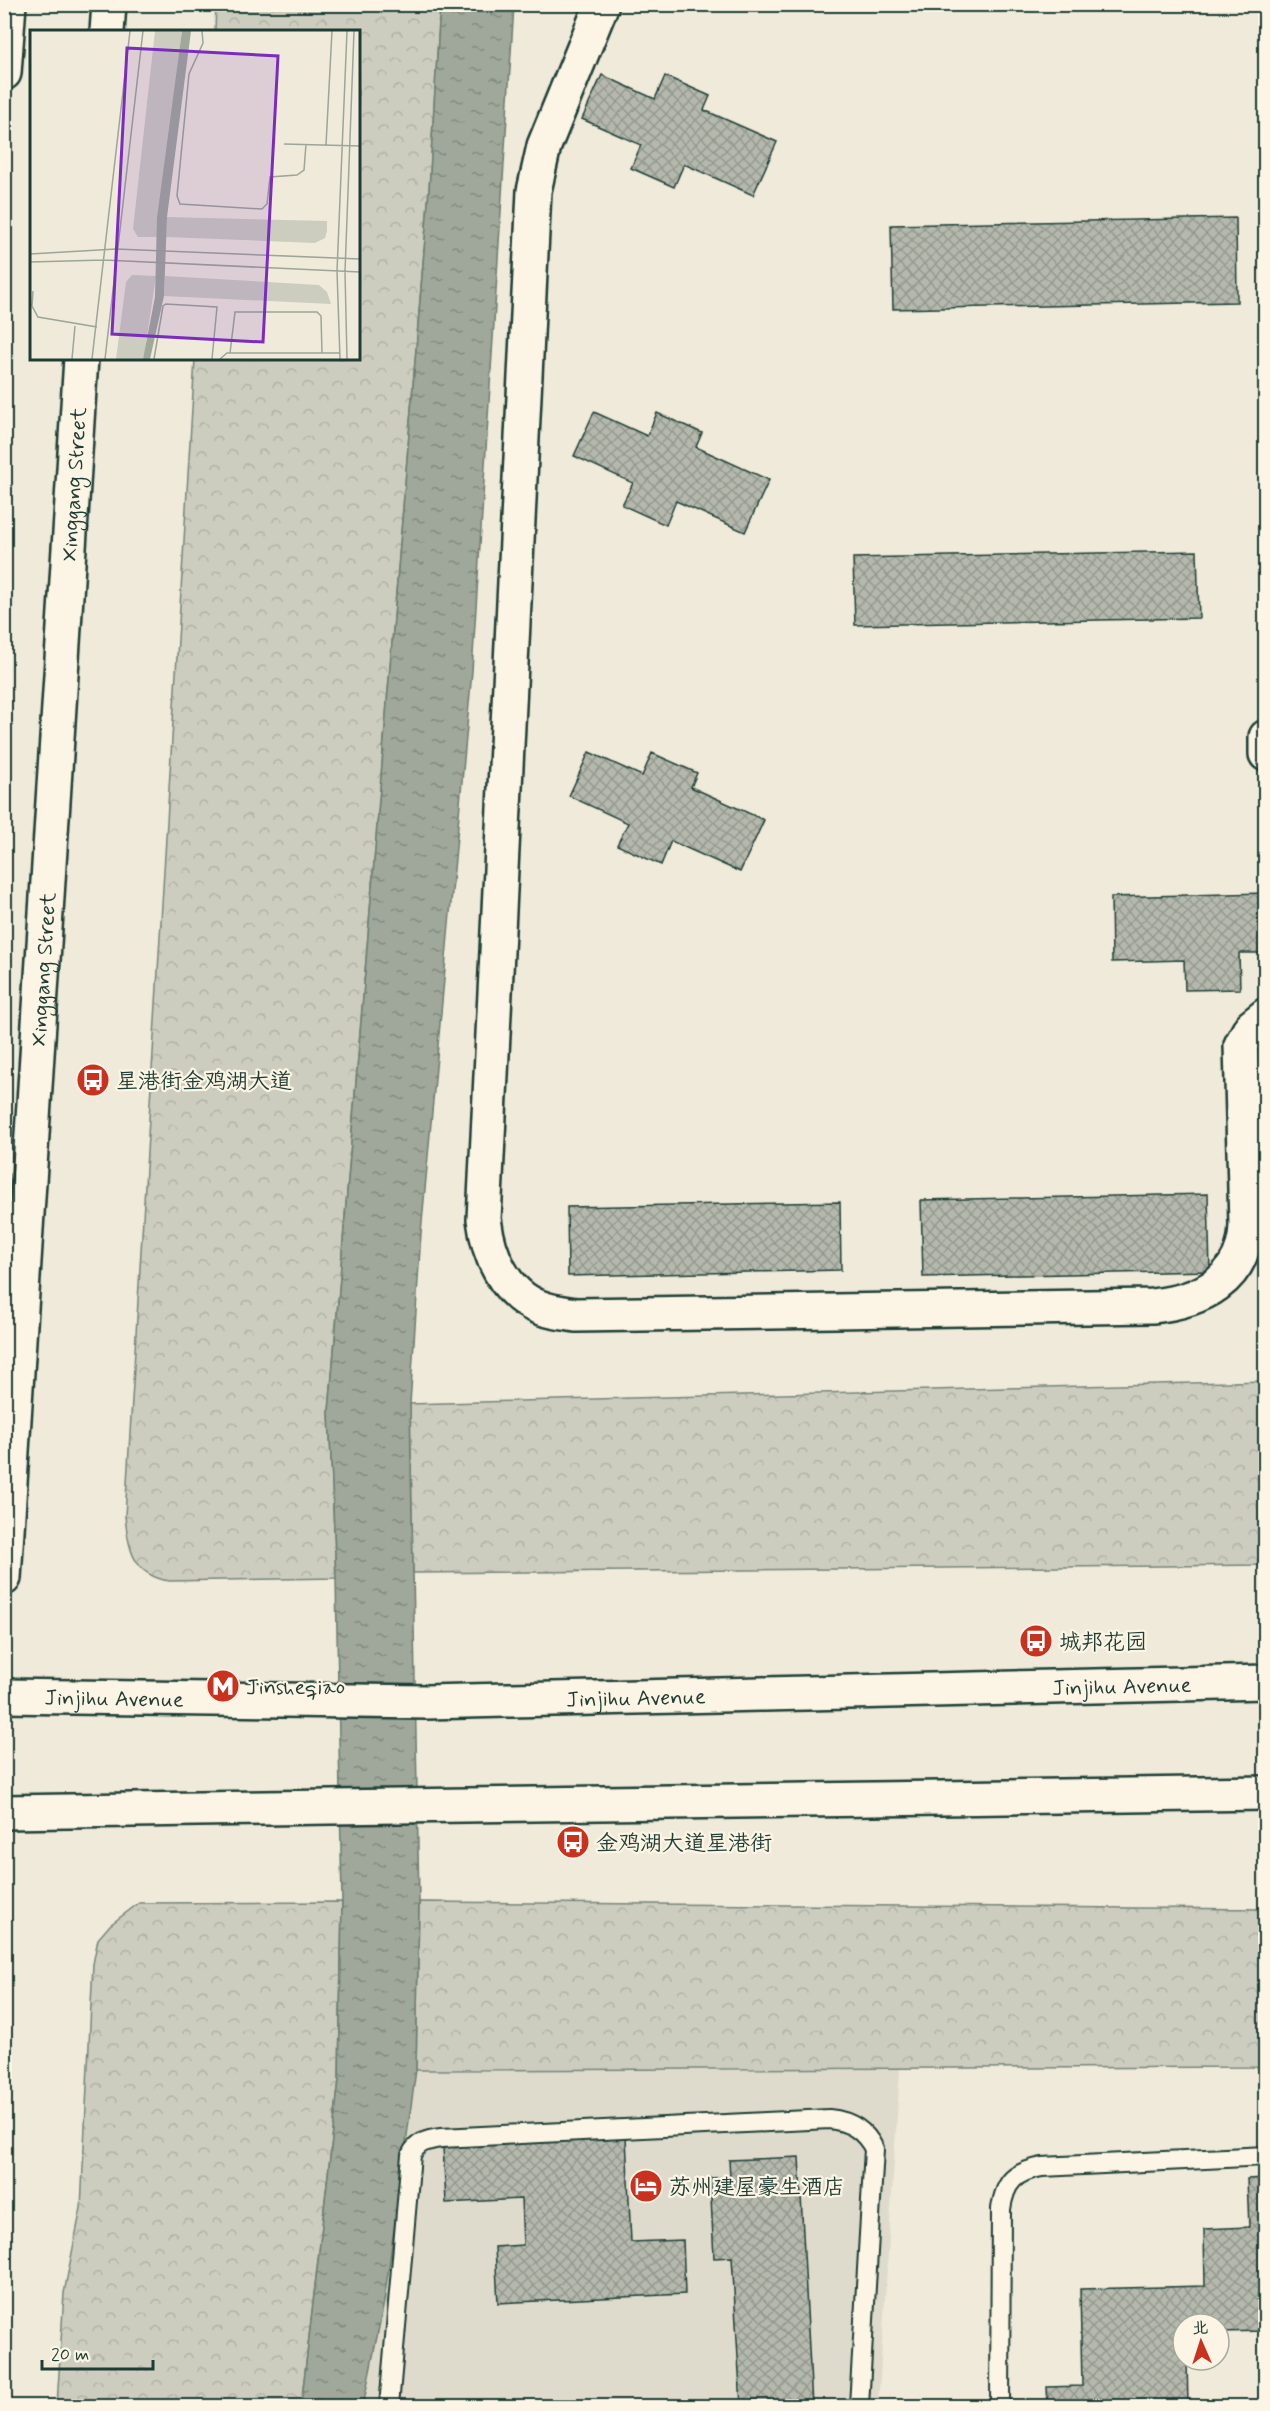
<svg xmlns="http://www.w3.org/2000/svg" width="1270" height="2411" font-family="Mynerve,'LXGW WenKai TC',sans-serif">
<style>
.built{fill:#dedbcc}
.forest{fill:url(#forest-crowns);stroke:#76857a;stroke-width:1.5}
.water{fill:url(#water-ripples);stroke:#6c7d71;stroke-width:1.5}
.building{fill:url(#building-cross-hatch);stroke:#1f3d34;stroke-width:1.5}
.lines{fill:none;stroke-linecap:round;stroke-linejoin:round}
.service-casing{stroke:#1f3d34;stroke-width:22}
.minor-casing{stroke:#1f3d34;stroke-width:38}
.primary-casing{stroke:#1f3d34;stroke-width:38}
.service{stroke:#fcf5e5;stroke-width:18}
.minor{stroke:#fcf5e5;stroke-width:33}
.primary{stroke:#fcf5e5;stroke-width:33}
.labels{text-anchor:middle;stroke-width:4.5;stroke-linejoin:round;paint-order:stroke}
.street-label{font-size:22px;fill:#1f3d34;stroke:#fcf5e5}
.poi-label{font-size:22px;fill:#1f3d34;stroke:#fcf5e5;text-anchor:start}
.inset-road{fill:none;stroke:#9ca598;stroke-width:1.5}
.view{fill:#7b2cbf;fill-opacity:0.15;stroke:#7b2cbf;stroke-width:3}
.inset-edge{fill:none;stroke:#1f3d34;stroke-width:3}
</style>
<defs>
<pattern id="forest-crowns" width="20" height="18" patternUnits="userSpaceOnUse" patternTransform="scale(1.5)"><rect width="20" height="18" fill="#cccdbf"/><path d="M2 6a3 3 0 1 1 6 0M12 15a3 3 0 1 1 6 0" fill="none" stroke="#afb1a5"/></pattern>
<pattern id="water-ripples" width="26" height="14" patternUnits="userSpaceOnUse" patternTransform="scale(1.5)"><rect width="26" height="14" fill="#9fa89a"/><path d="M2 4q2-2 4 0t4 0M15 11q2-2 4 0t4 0" fill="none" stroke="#818a7e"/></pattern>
<pattern id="building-cross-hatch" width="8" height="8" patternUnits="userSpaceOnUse" patternTransform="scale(1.5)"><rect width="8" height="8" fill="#b5b9ad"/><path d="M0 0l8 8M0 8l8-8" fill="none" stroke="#93988e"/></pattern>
</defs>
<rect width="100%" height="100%" fill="#efeada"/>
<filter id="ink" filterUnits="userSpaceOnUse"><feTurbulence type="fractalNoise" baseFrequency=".0167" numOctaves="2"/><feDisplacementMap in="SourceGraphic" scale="12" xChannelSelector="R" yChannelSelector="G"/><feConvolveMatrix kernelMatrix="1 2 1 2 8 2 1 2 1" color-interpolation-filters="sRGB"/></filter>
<g filter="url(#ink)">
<path class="built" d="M 900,2069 L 878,2406 L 363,2406 L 384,2302 L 416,2070 Z"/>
<g class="forest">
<path d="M 216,5 L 440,5 L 429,190 L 329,1412 L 336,1578 L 170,1581 C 133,1576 128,1548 125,1516 L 195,359 L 358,358 L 358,32 L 215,31 Z"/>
<path d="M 1265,1381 L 1265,1565 L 413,1573 L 410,1404 Z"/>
<path d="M 342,1902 L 339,2080 L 301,2406 L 57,2406 L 64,2293 L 81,2208 L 93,1964 L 98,1939 L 110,1925 L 139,1903 Z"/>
<path d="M 419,1902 L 1265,1909 L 1265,2067 L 416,2070 Z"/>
</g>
<path class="water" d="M 440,5 L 514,5 L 472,671 L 421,1233 L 410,1404 L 419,1902 L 416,2070 L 384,2302 L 363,2406 L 301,2406 L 339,2080 L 342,1902 L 336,1578 L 329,1412 L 429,190 Z"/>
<g class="building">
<path d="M 602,75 L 655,99 L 665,76 L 710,96 L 704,110 L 777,142 L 753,195 L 684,164 L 674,187 L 631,168 L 641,145 L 582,119 Z"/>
<path d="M 1236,218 L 1237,302 L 893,309 L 891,225 Z"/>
<path d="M 594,412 L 647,436 L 657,413 L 702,433 L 696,447 L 769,480 L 745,532 L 676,501 L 666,525 L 622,505 L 633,483 L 574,456 Z"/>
<path d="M 1197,551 L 1199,618 L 855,625 L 853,558 Z"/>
<path d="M 589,752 L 642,776 L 652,753 L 697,773 L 691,787 L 764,820 L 740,872 L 671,841 L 661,865 L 617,845 L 628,823 L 569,796 Z"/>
<path d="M 1266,893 L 1266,953 L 1239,953 L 1240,989 L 1185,990 L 1184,960 L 1112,962 L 1111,897 Z"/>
<path d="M 1208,1194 L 1210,1271 L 923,1277 L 921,1200 Z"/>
<path d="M 840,1202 L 841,1270 L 568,1276 L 567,1207 Z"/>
<path d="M 626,2138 L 631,2242 L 683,2240 L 685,2294 L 498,2303 L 495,2247 L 523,2245 L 521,2199 L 446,2203 L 443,2146 Z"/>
<path d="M 799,2157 L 812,2406 L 741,2406 L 732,2257 L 714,2258 L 710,2178 L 730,2177 L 729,2160 Z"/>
<path d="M 1266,2178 L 1266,2331 L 1219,2332 L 1219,2324 L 1183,2324 L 1183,2360 L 1187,2360 L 1188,2406 L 1048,2406 L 1047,2387 L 1082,2386 L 1080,2289 L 1205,2286 L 1204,2229 L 1249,2227 L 1247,2179 Z"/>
</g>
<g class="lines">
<g class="service-casing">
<g id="service">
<path d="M 389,2406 L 411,2155 C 417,2142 427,2140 441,2138 L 829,2119 C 850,2121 865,2130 874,2149 L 859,2406"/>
<path d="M 1000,2406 L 1001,2209 C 1005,2181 1015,2172 1042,2167 L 1266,2156"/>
</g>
</g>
<g class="minor-casing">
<g id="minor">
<path d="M 602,4 L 544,146 L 534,191 L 484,1219 C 488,1253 504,1294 539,1307 C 551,1312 564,1313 576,1315 L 1152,1306 C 1200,1301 1245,1281 1246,1225 L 1241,1045 L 1251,1027 L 1266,1015"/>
<path d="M 1266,737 L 1266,754"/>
</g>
</g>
<g class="primary-casing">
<g id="primary">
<path d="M 107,32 L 109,4"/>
<path d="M 4,73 L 9,4"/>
<path id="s1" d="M 4,1578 L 81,358"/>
<path id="s2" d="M 4,1696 L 426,1702 L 1266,1682"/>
<path d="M 4,1812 L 1266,1793"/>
</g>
</g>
<use href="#service" class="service"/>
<use href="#minor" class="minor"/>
<use href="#primary" class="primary"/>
</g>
</g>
<defs>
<g id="bus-disc" transform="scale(1.725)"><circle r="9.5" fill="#c8321e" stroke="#fcf5e5"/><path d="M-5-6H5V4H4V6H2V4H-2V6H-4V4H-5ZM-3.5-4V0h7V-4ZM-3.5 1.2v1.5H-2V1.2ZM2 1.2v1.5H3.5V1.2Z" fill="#fff"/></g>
<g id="metro-disc" transform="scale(1.725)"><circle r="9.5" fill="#c8321e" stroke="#fcf5e5"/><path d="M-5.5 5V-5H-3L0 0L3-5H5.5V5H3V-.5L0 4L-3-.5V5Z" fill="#fff"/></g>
<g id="hotel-disc" transform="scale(1.725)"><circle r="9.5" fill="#c8321e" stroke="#fcf5e5"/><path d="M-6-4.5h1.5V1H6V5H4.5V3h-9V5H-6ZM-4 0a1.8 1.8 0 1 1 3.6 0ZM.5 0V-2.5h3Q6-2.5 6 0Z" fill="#fff"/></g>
</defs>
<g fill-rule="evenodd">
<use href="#bus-disc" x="93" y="1080"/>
<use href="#bus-disc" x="1036" y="1641"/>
<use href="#metro-disc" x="223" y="1686"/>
<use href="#bus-disc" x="573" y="1842"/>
<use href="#hotel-disc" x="646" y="2186"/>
</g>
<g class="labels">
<g class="street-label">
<text dy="8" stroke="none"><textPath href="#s1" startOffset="1096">Xinggang Street</textPath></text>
<text dy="8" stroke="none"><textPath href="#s1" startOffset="610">Xinggang Street</textPath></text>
<text dy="8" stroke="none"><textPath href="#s2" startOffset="1118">Jinjihu Avenue</textPath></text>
<text dy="8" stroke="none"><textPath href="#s2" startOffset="110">Jinjihu Avenue</textPath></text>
<text dy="8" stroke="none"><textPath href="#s2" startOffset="632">Jinjihu Avenue</textPath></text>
</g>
<g class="poi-label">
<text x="116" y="1088">星港街金鸡湖大道</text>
<text x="1059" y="1649">城邦花园</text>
<text x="246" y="1694">Jinsheqiao</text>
<text x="596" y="1850">金鸡湖大道星港街</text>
<text x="669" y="2194">苏州建屋豪生酒店</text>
</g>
</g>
<g transform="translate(30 30)">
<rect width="330" height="330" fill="#efeada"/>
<path d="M 125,1 L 152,1 L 127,207 L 108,207 L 103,199 ZM 137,187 L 297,191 L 297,201 L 295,208 L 285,213 L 136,207 ZM 102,245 L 126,246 L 115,320 L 113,329 L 86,329 L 96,252 ZM 135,246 L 289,255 L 297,262 L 301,274 L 134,266 Z" fill="#cccdbf"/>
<path d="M 152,1 L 161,1 L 137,187 L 134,266 L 120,329 L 113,329 L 125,267 L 127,188 Z" fill="#9fa89a"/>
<path class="inset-road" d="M 172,1 L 173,13 L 159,44 L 147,166 L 150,174 L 232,179 L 237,174 L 240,147 L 267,145 L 274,140 L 276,114M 254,114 L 330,116M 296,115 L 302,1M 0,224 L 86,219 L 330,229M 0,232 L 74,230 L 330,242M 3,261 L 2,276 L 8,287 L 67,297M 200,323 L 205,282 L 287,282 L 291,286 L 292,323M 42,329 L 45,296M 62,329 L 100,1M 75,329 L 113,1M 124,329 L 133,276 L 136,274 L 187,277 L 182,329M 190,329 L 197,323 L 309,323M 310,329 L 307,241 L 317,1M 317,329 L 315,242 L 324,1"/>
<path class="view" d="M 97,18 L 248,26 L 233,312 L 82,304 Z"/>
<rect width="330" height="330" class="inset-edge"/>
</g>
<rect width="1270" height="2411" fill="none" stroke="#fcf5e5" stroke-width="24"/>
<rect x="12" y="12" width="1246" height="2387" fill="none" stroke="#1f3d34" stroke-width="2" filter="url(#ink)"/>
<g transform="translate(1201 2342) rotate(357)"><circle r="28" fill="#fcf5e5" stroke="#a4ab9e" stroke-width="1.5"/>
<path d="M0-4.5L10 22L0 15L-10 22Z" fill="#c8321e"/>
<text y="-9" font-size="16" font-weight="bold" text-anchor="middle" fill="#1f3d34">北</text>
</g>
<path d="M42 2360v9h111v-9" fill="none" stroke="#1f3d34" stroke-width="3"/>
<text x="51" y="2360" font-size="18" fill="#1f3d34" stroke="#fcf5e5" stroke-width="4.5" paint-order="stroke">20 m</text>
</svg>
